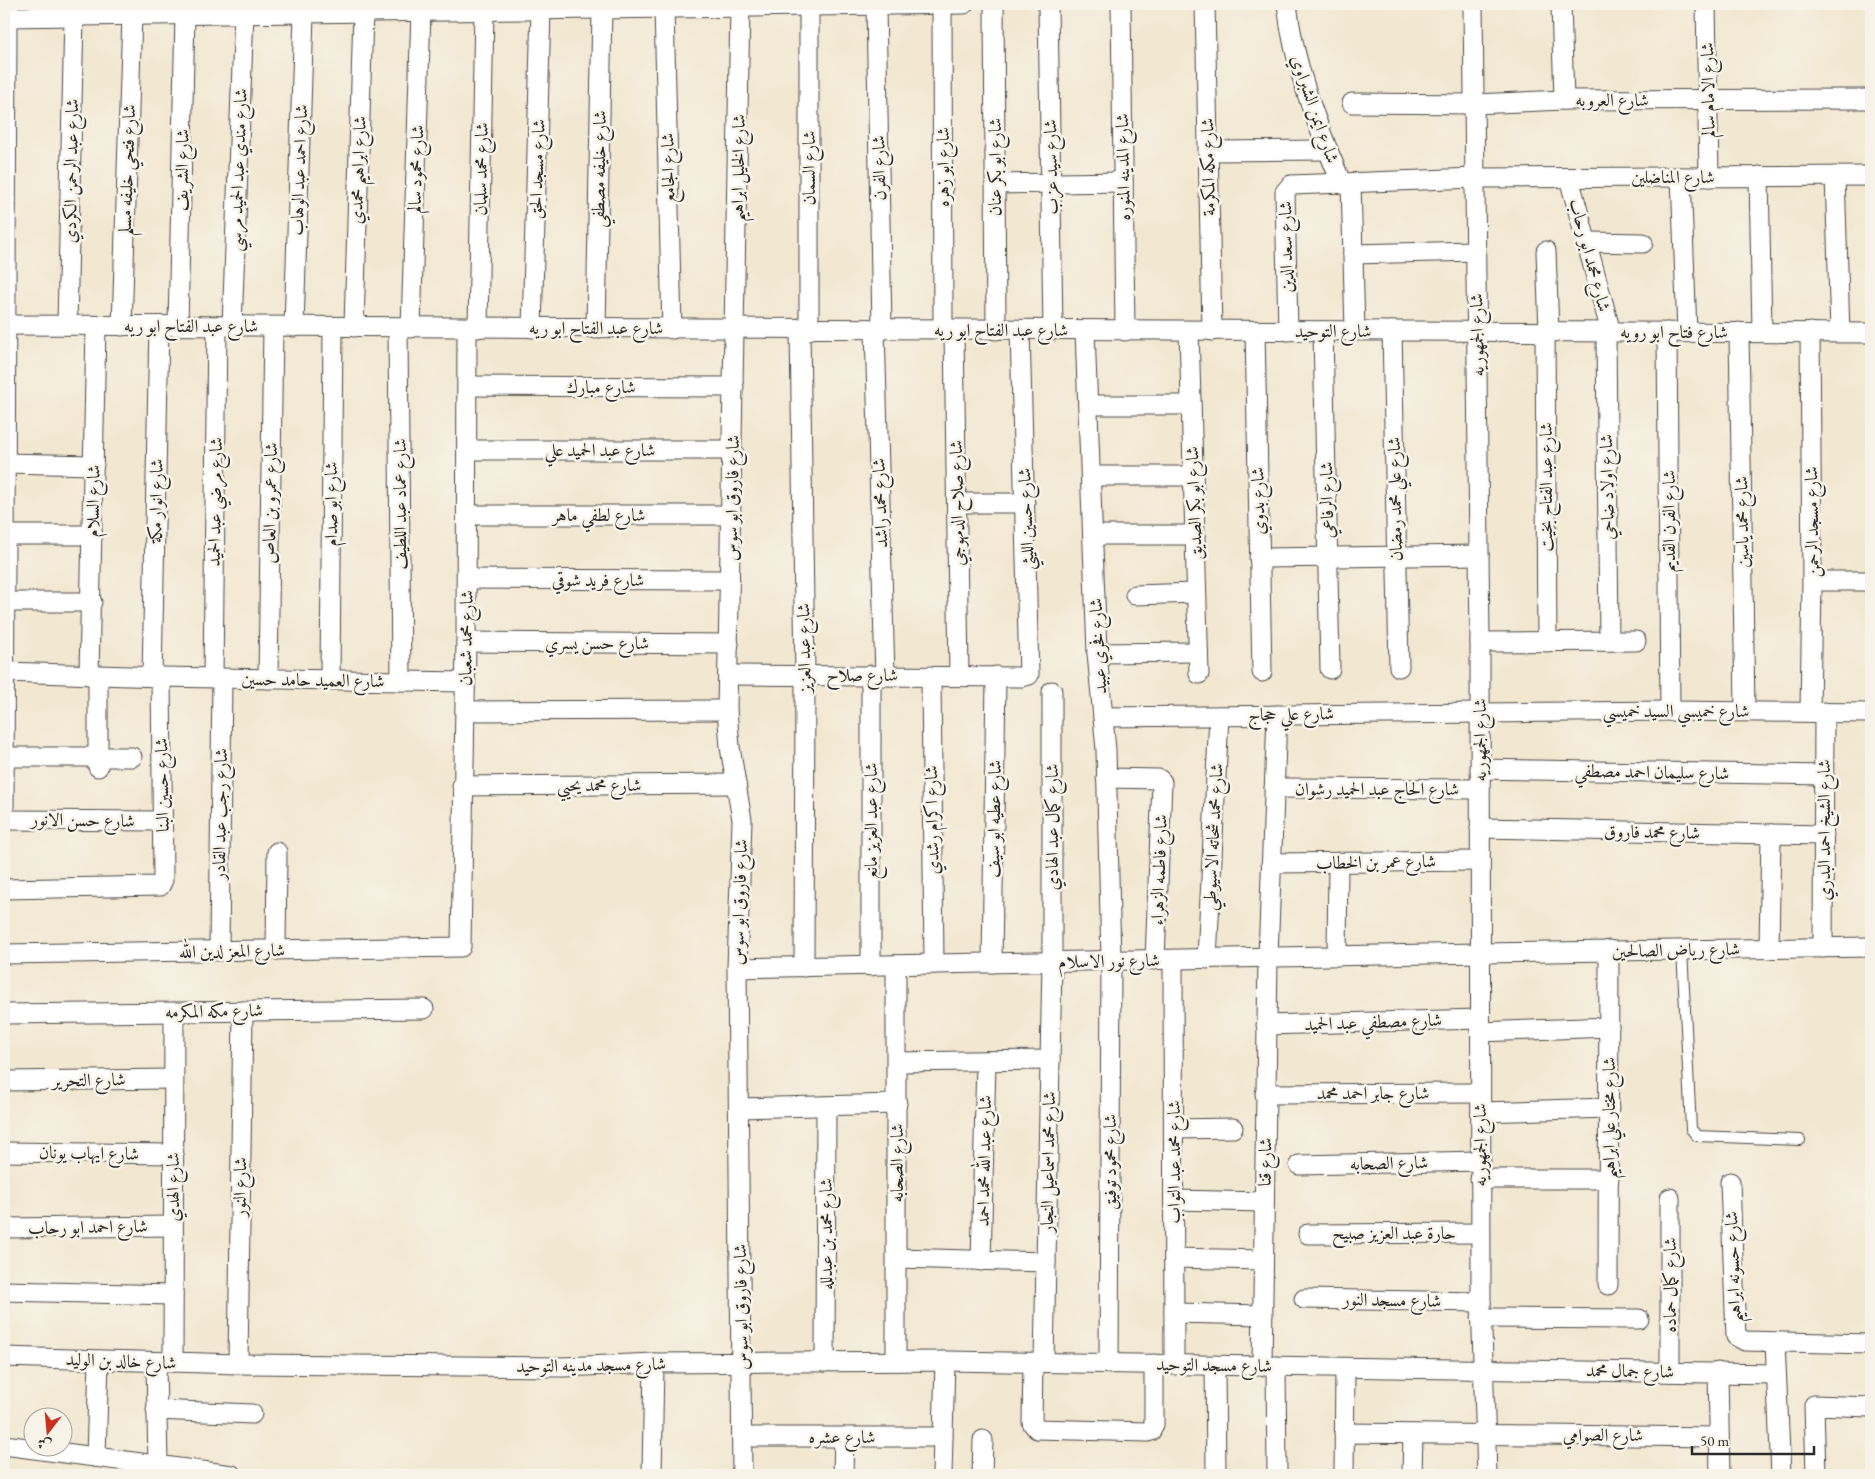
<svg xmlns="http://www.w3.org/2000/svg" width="1875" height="1479" font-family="'EB Garamond',Amiri,serif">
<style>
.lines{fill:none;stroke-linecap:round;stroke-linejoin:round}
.lane-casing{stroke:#494744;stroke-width:12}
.street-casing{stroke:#494744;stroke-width:21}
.lane{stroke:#fff;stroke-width:10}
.street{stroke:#fff;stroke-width:19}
.labels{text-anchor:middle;stroke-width:5;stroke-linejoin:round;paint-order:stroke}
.street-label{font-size:18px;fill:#2b2b2b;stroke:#f7f3e8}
</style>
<rect width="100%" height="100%" fill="#f7f3e8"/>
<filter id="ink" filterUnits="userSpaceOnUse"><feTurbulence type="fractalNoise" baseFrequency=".02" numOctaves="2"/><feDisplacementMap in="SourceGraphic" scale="10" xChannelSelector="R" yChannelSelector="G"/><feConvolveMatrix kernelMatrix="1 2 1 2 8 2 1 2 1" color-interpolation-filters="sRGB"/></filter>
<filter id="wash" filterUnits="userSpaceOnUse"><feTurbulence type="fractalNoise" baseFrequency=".0096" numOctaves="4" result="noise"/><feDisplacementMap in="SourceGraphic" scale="20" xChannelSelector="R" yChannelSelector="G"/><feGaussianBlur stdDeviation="1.12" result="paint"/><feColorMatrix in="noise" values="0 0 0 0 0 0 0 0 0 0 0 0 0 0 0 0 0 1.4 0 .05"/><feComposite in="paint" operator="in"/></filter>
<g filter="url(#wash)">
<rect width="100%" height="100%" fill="#f2e7d0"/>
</g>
<g filter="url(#ink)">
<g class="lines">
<g class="lane-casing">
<path id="lane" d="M 1682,949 L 1691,1129 L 1697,1136 L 1800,1140"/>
</g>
<g class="street-casing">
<g id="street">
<path d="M 942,4 L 943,330"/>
<path d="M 994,4 L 996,330"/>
<path d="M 1048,4 L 1053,330"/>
<path d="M 1121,4 L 1125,331"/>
<path d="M 1205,4 L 1212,331"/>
<path d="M 1287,4 C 1294,68 1317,125 1342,184"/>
<path d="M 1473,4 L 1480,642 L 1481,1302 L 1487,1475"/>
<path d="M 1561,4 L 1564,100"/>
<path d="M 1706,4 L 1709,177"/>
<path d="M 876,5 L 882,330"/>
<path d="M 809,6 L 809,330"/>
<path d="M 740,7 L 727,710 L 730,747 L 742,820 L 737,968 L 742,1475"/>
<path d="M 664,8 L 672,329"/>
<path d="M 4,17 L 964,4"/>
<path d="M 1352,103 L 1474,104 L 1564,100 L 1871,99"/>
<path d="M 1208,151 L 1328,150"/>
<path d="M 1759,176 L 1762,332"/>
<path d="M 1835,176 L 1840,332"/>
<path d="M 1681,177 L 1687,332"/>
<path d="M 1569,178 L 1611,332"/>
<path d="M 1351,183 L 1355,331"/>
<path d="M 995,184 L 1123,182"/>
<path d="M 1587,242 L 1643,243"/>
<path d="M 1546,251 L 1549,332"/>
<path d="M 1353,254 L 1476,251"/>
<path d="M 4,325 L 1871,333"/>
<path d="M 67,325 L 74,16"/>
<path d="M 122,326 L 132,15"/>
<path d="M 178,326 L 185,14"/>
<path d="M 232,326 L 244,13"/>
<path d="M 294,327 L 304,13"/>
<path d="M 354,327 L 363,12"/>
<path d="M 398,328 L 401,681"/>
<path d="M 411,328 L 421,11"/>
<path d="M 478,328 L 484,10"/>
<path d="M 532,328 L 541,9"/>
<path d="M 596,329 L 602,9"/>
<path d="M 800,330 L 805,675 L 804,967"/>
<path d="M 875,330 L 885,675"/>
<path d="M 954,330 L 959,676"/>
<path d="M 1085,331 L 1097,653 L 1106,750 L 1111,961 L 1109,1364"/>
<path d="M 1189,331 L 1199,674"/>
<path d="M 1255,331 L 1262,672"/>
<path d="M 1288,331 L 1285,192 L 1291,185 L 1475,178 L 1871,176"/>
<path d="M 1323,331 L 1330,669"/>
<path d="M 1392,331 L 1399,667"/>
<path d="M 1545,332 L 1547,642"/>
<path d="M 1606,332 L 1609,641"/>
<path d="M 1667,332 L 1670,711"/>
<path d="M 1739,332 L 1745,711"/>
<path d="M 1810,332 L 1812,581 L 1810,712"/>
<path d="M 468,386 L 734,387"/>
<path d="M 1088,405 L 1191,405"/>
<path d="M 467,450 L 733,450"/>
<path d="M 4,463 L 94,465"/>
<path d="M 1091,476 L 1193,476"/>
<path d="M 957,503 L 1025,503"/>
<path d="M 467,515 L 731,515"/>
<path d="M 4,535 L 93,535"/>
<path d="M 1093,535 L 1195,535"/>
<path d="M 1259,558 L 1479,555"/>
<path d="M 467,579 L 730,580"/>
<path d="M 1812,581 L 1871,581"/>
<path d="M 1135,595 L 1196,593"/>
<path d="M 4,602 L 92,602"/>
<path d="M 466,642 L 729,644"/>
<path d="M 1480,642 L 1636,641"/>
<path d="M 1097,653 L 1198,652"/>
<path d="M 4,672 L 161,677 L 465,682"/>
<path d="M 89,675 L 96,326"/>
<path d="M 728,675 L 1021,677 L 1029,675 L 1020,330"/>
<path d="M 871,675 L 871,966"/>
<path d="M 98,676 L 98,767"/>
<path d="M 931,676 L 934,964"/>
<path d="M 152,677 L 159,326"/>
<path d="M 213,678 L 217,326"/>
<path d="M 268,679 L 273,327"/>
<path d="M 330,680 L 333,327"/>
<path d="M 465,711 L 727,710"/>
<path d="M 1103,717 L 1670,711 L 1871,713"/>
<path d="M 4,757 L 132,757"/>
<path d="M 1480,769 L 1824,775"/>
<path d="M 1106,778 L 1159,779 L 1162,782 L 1155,960"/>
<path d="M 462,786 L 736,784"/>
<path d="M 1274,788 L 1480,789"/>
<path d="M 4,807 L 7,17"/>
<path d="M 4,820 L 162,821"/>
<path d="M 1480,828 L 1824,835"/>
<path d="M 1271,863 L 1480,861"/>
<path d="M 4,889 L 160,886 L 163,880 L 161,677"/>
<path d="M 1823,948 L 1824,712"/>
<path d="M 1769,949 L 1771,834"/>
<path d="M 276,950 L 277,852"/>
<path d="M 219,951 L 222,678"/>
<path d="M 4,954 L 461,947 L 466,642 L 467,328"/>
<path d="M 1337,956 L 1338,862"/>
<path d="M 1207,959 L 1219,716"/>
<path d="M 1173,960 L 1174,1365"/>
<path d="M 992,963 L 996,676"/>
<path d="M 896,965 L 896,1361"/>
<path d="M 737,968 L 1480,953 L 1871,947"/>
<path d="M 4,1014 L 424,1009"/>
<path d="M 1266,1025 L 1480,1019"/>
<path d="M 1480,1032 L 1609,1027"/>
<path d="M 897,1062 L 1050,1060"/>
<path d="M 4,1081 L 173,1079"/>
<path d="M 1265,1094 L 1480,1093"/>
<path d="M 739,1108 L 897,1104"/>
<path d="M 1481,1112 L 1609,1108"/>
<path d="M 1174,1129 L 1233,1128"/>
<path d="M 4,1152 L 174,1154"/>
<path d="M 1299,1165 L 1480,1161"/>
<path d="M 1480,1179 L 1609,1179"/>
<path d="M 1730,1182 L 1736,1336 L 1745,1341 L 1871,1344"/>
<path d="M 1174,1200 L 1264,1202"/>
<path d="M 4,1228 L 173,1226"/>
<path d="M 1308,1234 L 1480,1233"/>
<path d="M 897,1258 L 1046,1262"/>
<path d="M 1174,1258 L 1263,1260"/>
<path d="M 981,1261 L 986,1061"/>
<path d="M 1608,1285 L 1609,950"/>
<path d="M 4,1291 L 173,1295"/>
<path d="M 1304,1299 L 1481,1302"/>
<path d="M 1174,1313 L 1263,1315"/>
<path d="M 1481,1318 L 1639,1319"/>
<path d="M 1775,1342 L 1781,1475"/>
<path d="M 4,1357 L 238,1364 L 563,1367 L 654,1363 L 945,1361 L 1776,1374"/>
<path d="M 156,1362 L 158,1465"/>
<path d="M 173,1362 L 174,1012"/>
<path d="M 825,1362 L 826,1106"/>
<path d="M 1033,1362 L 1032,1423 L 1037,1429 L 1147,1432 L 1151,1431 L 1154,1425 L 1154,1364"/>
<path d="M 1044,1362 L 1052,962 L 1052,691"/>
<path d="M 238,1364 L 243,1011"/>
<path d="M 1215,1365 L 1216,1475"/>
<path d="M 1262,1366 L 1268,957 L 1277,715"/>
<path d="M 1276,1366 L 1277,1475"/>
<path d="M 1670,1372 L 1670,1198"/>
<path d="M 1718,1372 L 1720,1475"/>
<path d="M 156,1410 L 252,1414"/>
<path d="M 1344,1433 L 1719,1437"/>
<path d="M 742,1437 L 943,1437"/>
<path d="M 4,1445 L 232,1475"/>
<path d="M 96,1457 L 99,1360"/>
<path d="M 652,1475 L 654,1363"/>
<path d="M 843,1475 L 844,1437"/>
<path d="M 942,1475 L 945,1361"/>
<path d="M 982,1475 L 983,1440"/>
<path d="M 1344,1475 L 1345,1368"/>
<path d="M 1412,1475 L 1413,1434"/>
<path d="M 1816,1475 L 1814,1405 L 1871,1407"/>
</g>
</g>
<use href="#lane" class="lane"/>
<use href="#street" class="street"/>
</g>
</g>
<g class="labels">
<g class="street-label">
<text transform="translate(1708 90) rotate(-91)" y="6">شارع الامام سالم</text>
<text x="1612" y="106">شارع العروبه</text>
<text transform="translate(1315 109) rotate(71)" y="6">شارع ايمن الشبراوي</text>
<text transform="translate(943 167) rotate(-90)" y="6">شارع ابو زهره</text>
<text transform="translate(995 167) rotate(-90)" y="6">شارع ابو بكر عنان</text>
<text transform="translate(1051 167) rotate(-91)" y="6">شارع سيد عزب</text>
<text transform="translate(1123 167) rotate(-91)" y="6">شارع المدينه المنوره</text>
<text transform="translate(1208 167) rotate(-91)" y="6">شارع مكه المكرمة</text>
<text transform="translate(668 168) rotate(-91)" y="6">شارع الجامع</text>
<text transform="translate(738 168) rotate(-89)" y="6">شارع الخليل ابراهيم</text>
<text transform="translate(809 168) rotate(-90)" y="6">شارع السمان</text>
<text transform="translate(879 168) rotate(-91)" y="6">شارع الفرن</text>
<text transform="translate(416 169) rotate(-88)" y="6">شارع محمود سالم</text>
<text transform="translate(481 169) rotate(-89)" y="6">شارع محمد سلمان</text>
<text transform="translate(537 169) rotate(-88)" y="6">شارع مسجد الحق</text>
<text transform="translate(599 169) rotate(-89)" y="6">شارع خليفه مصطفي</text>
<text transform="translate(127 170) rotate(-88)" y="6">شارع فتحي خليفه مسلم</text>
<text transform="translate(182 170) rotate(-89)" y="6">شارع الشريف</text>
<text transform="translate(238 170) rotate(-88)" y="6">شارع مندي عبد الحميد مرسي</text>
<text transform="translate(299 170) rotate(-88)" y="6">شارع احمد عبد الوهاب</text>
<text transform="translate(358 170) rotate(-88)" y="6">شارع ابراهيم محمدي</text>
<text transform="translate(71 171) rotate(-89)" y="6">شارع عبد الرحمن الكردي</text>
<text x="1673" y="183">شارع المناضلين</text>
<text transform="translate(1286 247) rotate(-91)" y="6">شارع سعد الدين</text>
<text transform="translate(1590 255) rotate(75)" y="6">شارع محمد ابو رحاب</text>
<text x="191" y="332">شارع عبد الفتاح ابو ريه</text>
<text x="596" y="334">شارع عبد الفتاح ابو ريه</text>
<text x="1001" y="336">شارع عبد الفتاح ابو ريه</text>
<text x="1333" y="337">شارع التوحيد</text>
<text x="1674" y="338">شارع فتاح ابو رويه</text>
<text transform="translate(1477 335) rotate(-91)" y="6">شارع الجمهوريه</text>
<text x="601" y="393">شارع مبارك</text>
<text x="600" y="456">شارع عبد الحميد علي</text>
<text transform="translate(1546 487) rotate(-90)" y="6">شارع عبد الفتاح بخيت</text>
<text transform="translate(1607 487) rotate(-91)" y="6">شارع اولاد ضاحي</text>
<text transform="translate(732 498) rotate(-89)" y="6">شارع فاروق ابو سوس</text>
<text transform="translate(1395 499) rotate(-91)" y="6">شارع علي محمد رمضان</text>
<text transform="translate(1327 500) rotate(-91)" y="6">شارع الرفاعي</text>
<text transform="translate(93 501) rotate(-89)" y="6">شارع السلام</text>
<text transform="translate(156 501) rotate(-89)" y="6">شارع انوار مكة</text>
<text transform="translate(1258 501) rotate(-91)" y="6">شارع بدوي</text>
<text transform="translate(215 502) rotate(-89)" y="6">شارع مرضي عبد الحميد</text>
<text transform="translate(270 503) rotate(-89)" y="6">شارع عمرو بن العاص</text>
<text transform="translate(880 503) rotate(-92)" y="6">شارع محمد راشد</text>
<text transform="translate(957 503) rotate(-91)" y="6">شارع صلاح الدمهوجي</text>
<text transform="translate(1194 503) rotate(-92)" y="6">شارع ابو بكر الصديق</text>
<text transform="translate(331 504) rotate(-90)" y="6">شارع ابو صدام</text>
<text transform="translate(400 504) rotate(-90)" y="6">شارع عماد عبد اللطيف</text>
<text x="599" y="521">شارع لطفي ماهر</text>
<text transform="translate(1026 519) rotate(-92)" y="6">شارع حسين الليثي</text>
<text transform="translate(1669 521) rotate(-90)" y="6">شارع الفرن القديم</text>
<text transform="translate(1742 522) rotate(-91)" y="6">شارع محمد ياسين</text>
<text transform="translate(1812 522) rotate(-91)" y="6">شارع مسجد الرحمن</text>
<text x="598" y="586">شارع فريد شوقي</text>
<text transform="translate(466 638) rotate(-89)" y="6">شارع محمد شعبان</text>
<text x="597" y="649">شارع حسن يسري</text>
<text transform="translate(1098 646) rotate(-93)" y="6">شارع فخري عبيد</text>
<text transform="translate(804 648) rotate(-91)" y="6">شارع عبد العزيز</text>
<text x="862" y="681">شارع صلاح</text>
<text transform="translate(313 680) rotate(1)" y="6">شارع العميد حامد حسين</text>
<text x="1676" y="717">شارع خميسي السيد خميسي</text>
<text transform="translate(1291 714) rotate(-1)" y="6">شارع علي حجاج</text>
<text transform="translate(1480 740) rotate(-90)" y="6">شارع الجمهوريه</text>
<text transform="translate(1652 772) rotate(1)" y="6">شارع سليمان احمد مصطفي</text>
<text transform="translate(162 785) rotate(-91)" y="6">شارع حسين البنا</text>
<text x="599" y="791">شارع محمد يحيي</text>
<text x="1377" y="795">شارع الحاج عبد الحميد رشوان</text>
<text transform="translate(220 814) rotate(-89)" y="6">شارع رجب عبد القادر</text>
<text transform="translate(994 819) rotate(-89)" y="6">شارع عطيه ابو سيف</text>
<text transform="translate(83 820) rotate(1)" y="6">شارع حسن الانور</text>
<text transform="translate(932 820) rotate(-91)" y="6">شارع اكرام رشدي</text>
<text transform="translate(871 821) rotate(-90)" y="6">شارع عبد العزيز مانع</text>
<text transform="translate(1052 827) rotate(-90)" y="6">شارع كمال عبد الهادي</text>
<text transform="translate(1824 830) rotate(-90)" y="6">شارع الشيخ احمد البدري</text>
<text transform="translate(1652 832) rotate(1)" y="6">شارع محمد فاروق</text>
<text transform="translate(1213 837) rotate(-87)" y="6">شارع محمد شحاته الاسيوطي</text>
<text transform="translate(1376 862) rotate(-1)" y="6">شارع عمر بن الخطاب</text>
<text transform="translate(1159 870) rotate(-88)" y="6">شارع فاطمه الزهراء</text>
<text transform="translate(739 902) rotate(-88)" y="6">شارع فاروق ابو سوس</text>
<text transform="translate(1676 950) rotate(-1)" y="6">شارع رياض الصالحين</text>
<text transform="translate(232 951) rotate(-1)" y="6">شارع المعز لدين الله</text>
<text transform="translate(1109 961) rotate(-1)" y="6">شارع نور الاسلام</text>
<text transform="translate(214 1011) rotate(-1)" y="6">شارع مكه المكرمه</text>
<text transform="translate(1373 1022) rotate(-2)" y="6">شارع مصطفي عبد الحميد</text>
<text transform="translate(89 1080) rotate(-1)" y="6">شارع التحرير</text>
<text x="1373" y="1099">شارع جابر احمد محمد</text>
<text transform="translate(1609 1118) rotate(-90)" y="6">شارع مختار علي ابراهيم</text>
<text transform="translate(1480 1145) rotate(-90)" y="6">شارع الجمهوريه</text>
<text transform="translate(89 1153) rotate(1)" y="6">شارع ايهاب يونان</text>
<text transform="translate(984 1161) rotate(-89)" y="6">شارع عبد الله محمد احمد</text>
<text transform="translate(1048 1162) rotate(-89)" y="6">شارع محمد اسماعيل النجار</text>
<text transform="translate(1110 1162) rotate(-90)" y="6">شارع محمود توفيق</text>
<text transform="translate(1174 1162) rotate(-90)" y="6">شارع محمد عبد التواب</text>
<text transform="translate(1265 1162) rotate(-89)" y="6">شارع قنا</text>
<text transform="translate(897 1163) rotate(-90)" y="6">شارع الصحابه</text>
<text transform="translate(1389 1163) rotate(-1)" y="6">شارع الصحابه</text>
<text transform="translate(173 1187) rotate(-90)" y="6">شارع الهدي</text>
<text transform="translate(240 1187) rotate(-89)" y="6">شارع النور</text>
<text transform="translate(88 1227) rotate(-1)" y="6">شارع احمد ابو رحاب</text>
<text x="1394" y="1239">حارة عبد العزيز صبيح</text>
<text transform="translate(826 1234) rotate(-90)" y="6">شارع محمد بن عبدلله</text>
<text transform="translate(1733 1267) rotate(-92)" y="6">شارع حسونه ابراهيم</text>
<text transform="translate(1670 1285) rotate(-90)" y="6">شارع كمال حماده</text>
<text transform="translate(1392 1300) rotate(1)" y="6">شارع مسجد النور</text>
<text transform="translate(741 1307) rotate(-91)" y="6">شارع فاروق ابو سوس</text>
<text transform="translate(121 1361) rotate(2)" y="6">شارع خالد بن الوليد</text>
<text transform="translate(591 1365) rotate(-1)" y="6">شارع مسجد مدينه التوحيد</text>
<text transform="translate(1214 1365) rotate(1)" y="6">شارع مسجد التوحيد</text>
<text transform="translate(1630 1371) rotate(1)" y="6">شارع جمال محمد</text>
<text x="1603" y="1441">شارع الصوامي</text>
<text x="842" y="1443">شارع عشره</text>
</g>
</g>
<rect width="1875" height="1479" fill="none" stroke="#f7f3e8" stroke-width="20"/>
<g transform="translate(48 1432) rotate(196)"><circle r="24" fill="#f7f3e8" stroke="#a5a39c"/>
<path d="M0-4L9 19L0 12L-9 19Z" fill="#c8321e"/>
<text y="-8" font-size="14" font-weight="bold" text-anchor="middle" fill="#2b2b2b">ش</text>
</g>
<path d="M1692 1446v8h122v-8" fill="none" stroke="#2b2b2b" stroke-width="2.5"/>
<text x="1700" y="1446" font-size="15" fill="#2b2b2b" stroke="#f7f3e8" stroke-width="4" paint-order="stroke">50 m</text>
</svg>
